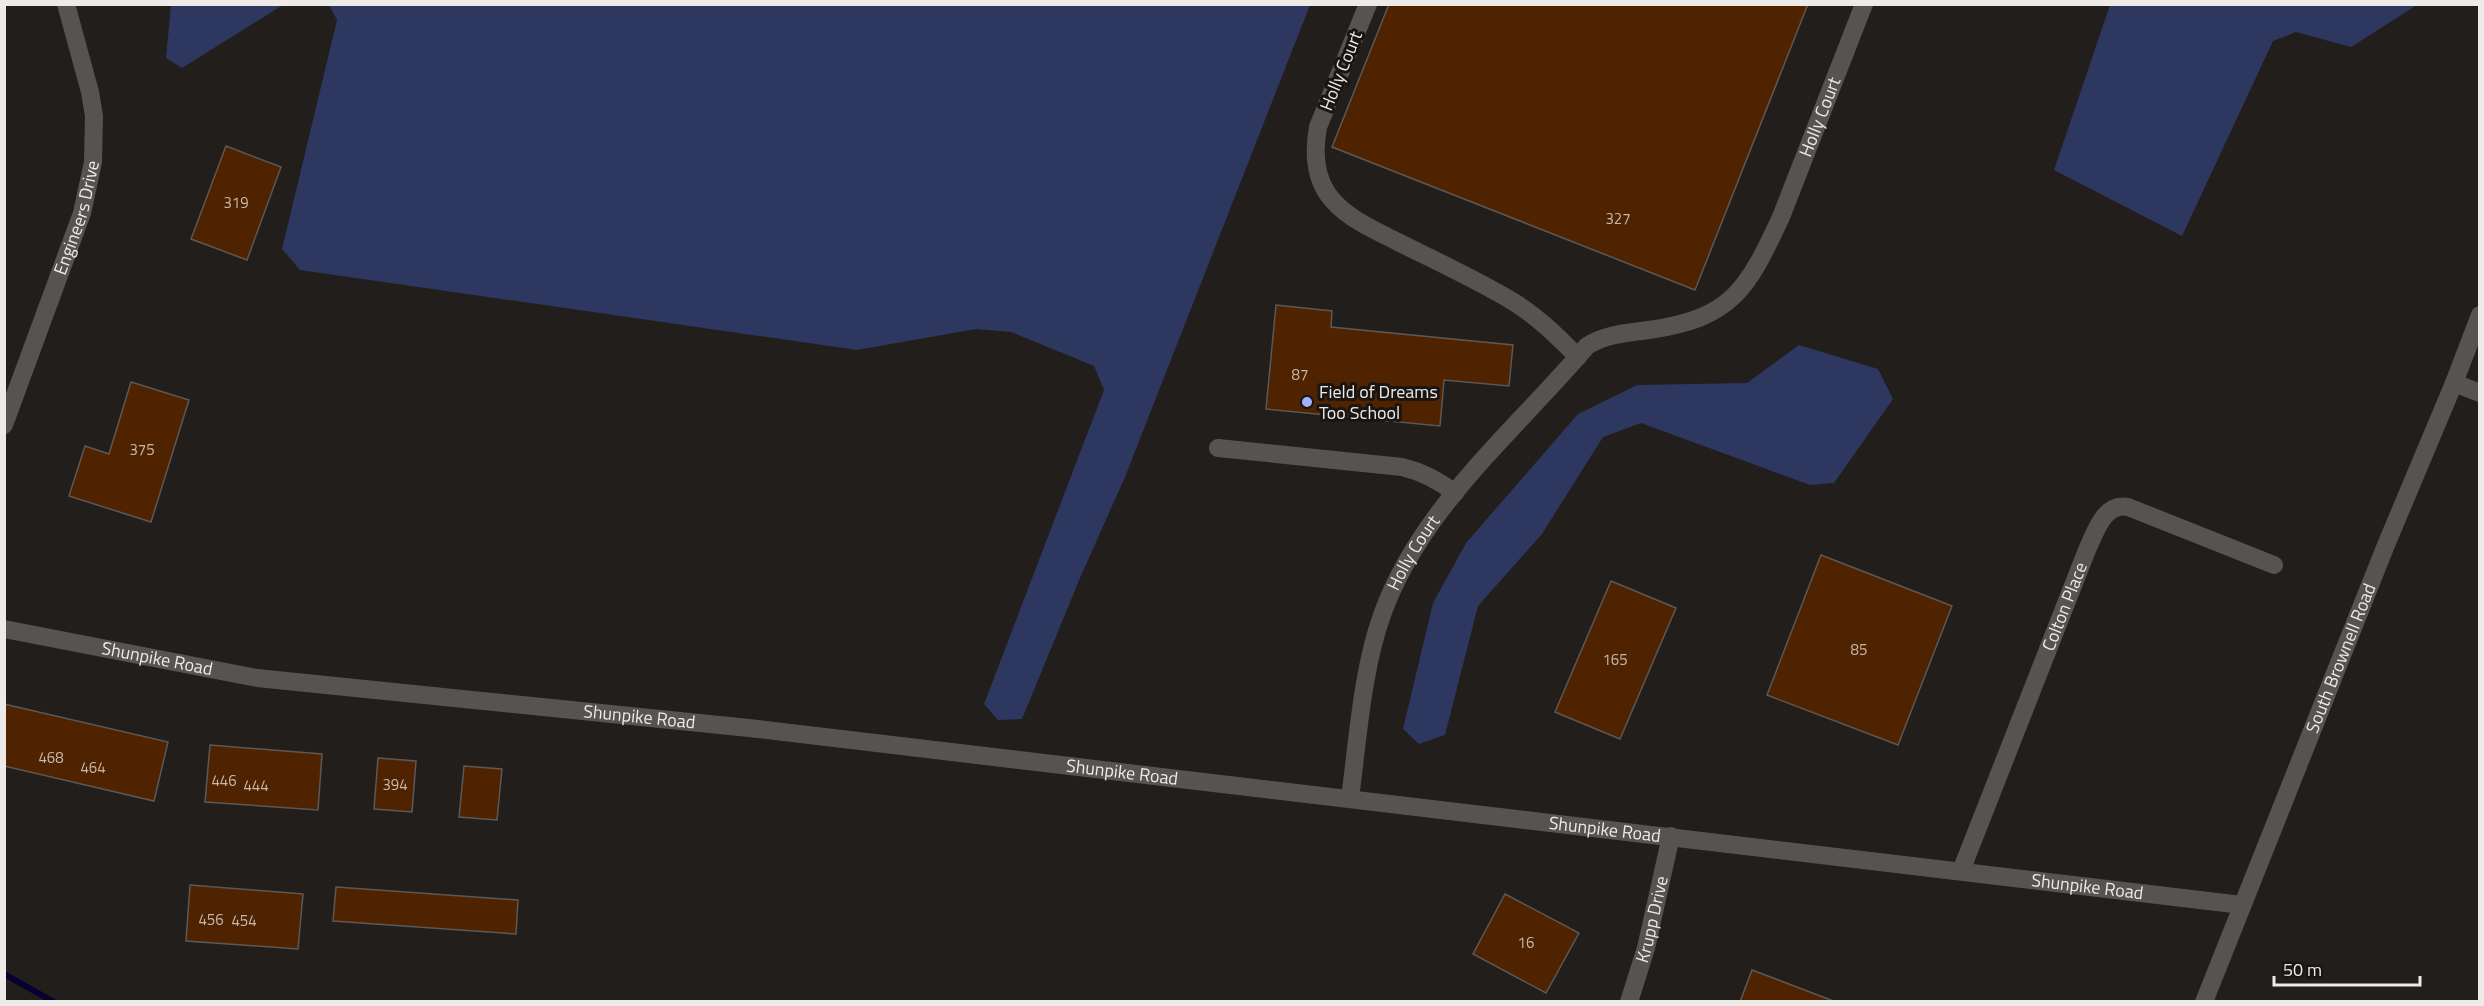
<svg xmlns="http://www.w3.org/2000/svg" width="2484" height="1006" font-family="'Titillium Web',sans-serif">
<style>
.green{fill:#2e375f}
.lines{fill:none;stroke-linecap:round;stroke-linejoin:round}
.stream{stroke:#040032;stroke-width:6}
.building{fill:#4f2300;stroke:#5d5855;stroke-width:1.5}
.minor{stroke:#565352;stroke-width:18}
.poi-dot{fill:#a0b3fd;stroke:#191512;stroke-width:2}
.labels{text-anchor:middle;stroke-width:6;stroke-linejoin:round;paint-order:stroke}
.number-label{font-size:15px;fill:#c6b8ae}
.street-label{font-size:18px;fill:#edeae8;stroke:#191512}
.poi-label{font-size:18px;fill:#edeae8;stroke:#191512;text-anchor:start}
</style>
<rect width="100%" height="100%" fill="#221e1b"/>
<g class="green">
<path d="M 171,5 L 171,4 L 283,5 L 182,68 L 166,58 Z"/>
<path d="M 329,5 L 1310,5 L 1125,477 L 1080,578 L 1022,719 L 998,720 L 984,704 L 1104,390 L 1094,366 L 1011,332 L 976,329 L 857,350 L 300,270 L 282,249 L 337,20 Z"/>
<path d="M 2110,5 L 2110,4 L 2417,5 L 2351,47 L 2296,32 L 2273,41 L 2182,236 L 2054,170 Z"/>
<path d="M 1799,345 L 1878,369 L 1893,399 L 1834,483 L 1810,485 L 1641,423 L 1603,437 L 1542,534 L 1478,606 L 1445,735 L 1419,744 L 1403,729 L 1433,603 L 1466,543 L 1578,414 L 1637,385 L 1747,383 Z"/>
</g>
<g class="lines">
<path class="stream" d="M 4,974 L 54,1002"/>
</g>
<g class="building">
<path d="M 1389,4 L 1808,4 L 1695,290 L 1332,147 Z"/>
<path d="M 226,146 L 281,167 L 247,260 L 191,239 Z"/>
<path d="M 1276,305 L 1332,311 L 1331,327 L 1513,345 L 1509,386 L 1444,380 L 1440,426 L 1266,409 Z"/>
<path d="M 131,382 L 189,400 L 151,522 L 69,496 L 85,446 L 109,454 Z"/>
<path d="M 1821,555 L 1952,606 L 1898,745 L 1767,695 Z"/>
<path d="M 1611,581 L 1676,608 L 1620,739 L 1555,712 Z"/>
<path d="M 4,704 L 168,742 L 154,801 L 4,766 Z"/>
<path d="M 210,745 L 322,754 L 318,810 L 205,802 Z"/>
<path d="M 378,758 L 416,761 L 412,812 L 374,809 Z"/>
<path d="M 464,766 L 502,769 L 497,820 L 459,817 Z"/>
<path d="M 190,885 L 303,894 L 298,949 L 186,941 Z"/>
<path d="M 336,887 L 518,900 L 516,934 L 333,921 Z"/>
<path d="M 1505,894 L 1579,933 L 1546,993 L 1473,954 Z"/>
<path d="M 1752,970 L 1831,1000 L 1831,1002 L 1740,1002 Z"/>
</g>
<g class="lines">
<g class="minor">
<path d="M 1368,4 L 1318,127 C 1314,149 1314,173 1327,193 C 1343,217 1373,229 1398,242 C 1436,261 1475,279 1512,301 C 1537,316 1557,336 1578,357"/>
<path d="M 2454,383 L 2480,393"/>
<path id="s1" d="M 4,425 L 82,213 L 93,162 L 94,116 L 90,92 L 66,4"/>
<path d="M 1218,448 L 1402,467 C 1423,472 1438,480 1455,493"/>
<path id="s2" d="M 4,629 L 257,678 L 749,728 L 2242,905"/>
<path id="s3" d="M 1350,798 C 1358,739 1362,671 1382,615 C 1420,508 1515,431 1587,346 C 1605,334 1627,333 1649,330 C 1732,318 1747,290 1781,217 L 1864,4"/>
<path id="s4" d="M 1961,871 L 2087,550 C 2095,533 2104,502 2128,507 L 2274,565"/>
<path id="s5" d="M 1629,1002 L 1646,948 L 1671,836"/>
<path id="s6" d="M 2204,1002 L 2386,545 L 2454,383 L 2480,315"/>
</g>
</g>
<circle class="poi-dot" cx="1307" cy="402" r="6"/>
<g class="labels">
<g class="number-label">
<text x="236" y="208">319</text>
<text x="1618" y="224">327</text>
<text x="1300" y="380">87</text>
<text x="142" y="455">375</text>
<text x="1859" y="655">85</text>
<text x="1615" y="665">165</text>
<text x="51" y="763">468</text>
<text x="93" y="773">464</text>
<text x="224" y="786">446</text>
<text x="395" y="790">394</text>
<text x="256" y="791">444</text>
<text x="211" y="925">456</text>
<text x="244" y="926">454</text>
<text x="1526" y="948">16</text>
</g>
<g class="street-label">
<text transform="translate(1341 71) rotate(-68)" y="6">Holly Court</text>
<text dy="6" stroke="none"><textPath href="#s3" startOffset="884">Holly Court</textPath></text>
<text dy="6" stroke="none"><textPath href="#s1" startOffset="220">Engineers Drive</textPath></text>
<text dy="6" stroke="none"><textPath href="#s3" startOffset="256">Holly Court</textPath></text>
<text dy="6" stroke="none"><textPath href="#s4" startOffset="284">Colton Place</textPath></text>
<text dy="6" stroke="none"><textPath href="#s6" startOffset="370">South Brownell Road</textPath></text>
<text dy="6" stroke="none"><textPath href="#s2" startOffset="156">Shunpike Road</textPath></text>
<text dy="6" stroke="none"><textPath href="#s2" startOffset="642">Shunpike Road</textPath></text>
<text dy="6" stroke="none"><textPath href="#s2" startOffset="1128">Shunpike Road</textPath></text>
<text dy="6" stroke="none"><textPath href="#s2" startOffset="1614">Shunpike Road</textPath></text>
<text dy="6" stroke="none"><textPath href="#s2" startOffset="2100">Shunpike Road</textPath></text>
<text dy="6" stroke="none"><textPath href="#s5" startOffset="86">Krupp Drive</textPath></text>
</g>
<g class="poi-label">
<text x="1319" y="398">Field of Dreams<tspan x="1319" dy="21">Too School</tspan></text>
</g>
</g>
<rect width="2484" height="1006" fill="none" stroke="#edeae8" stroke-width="12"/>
<path d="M2274 976v9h146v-9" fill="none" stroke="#edeae8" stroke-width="3"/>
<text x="2283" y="976" font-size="18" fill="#edeae8" stroke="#191512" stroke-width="4.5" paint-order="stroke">50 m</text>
</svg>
